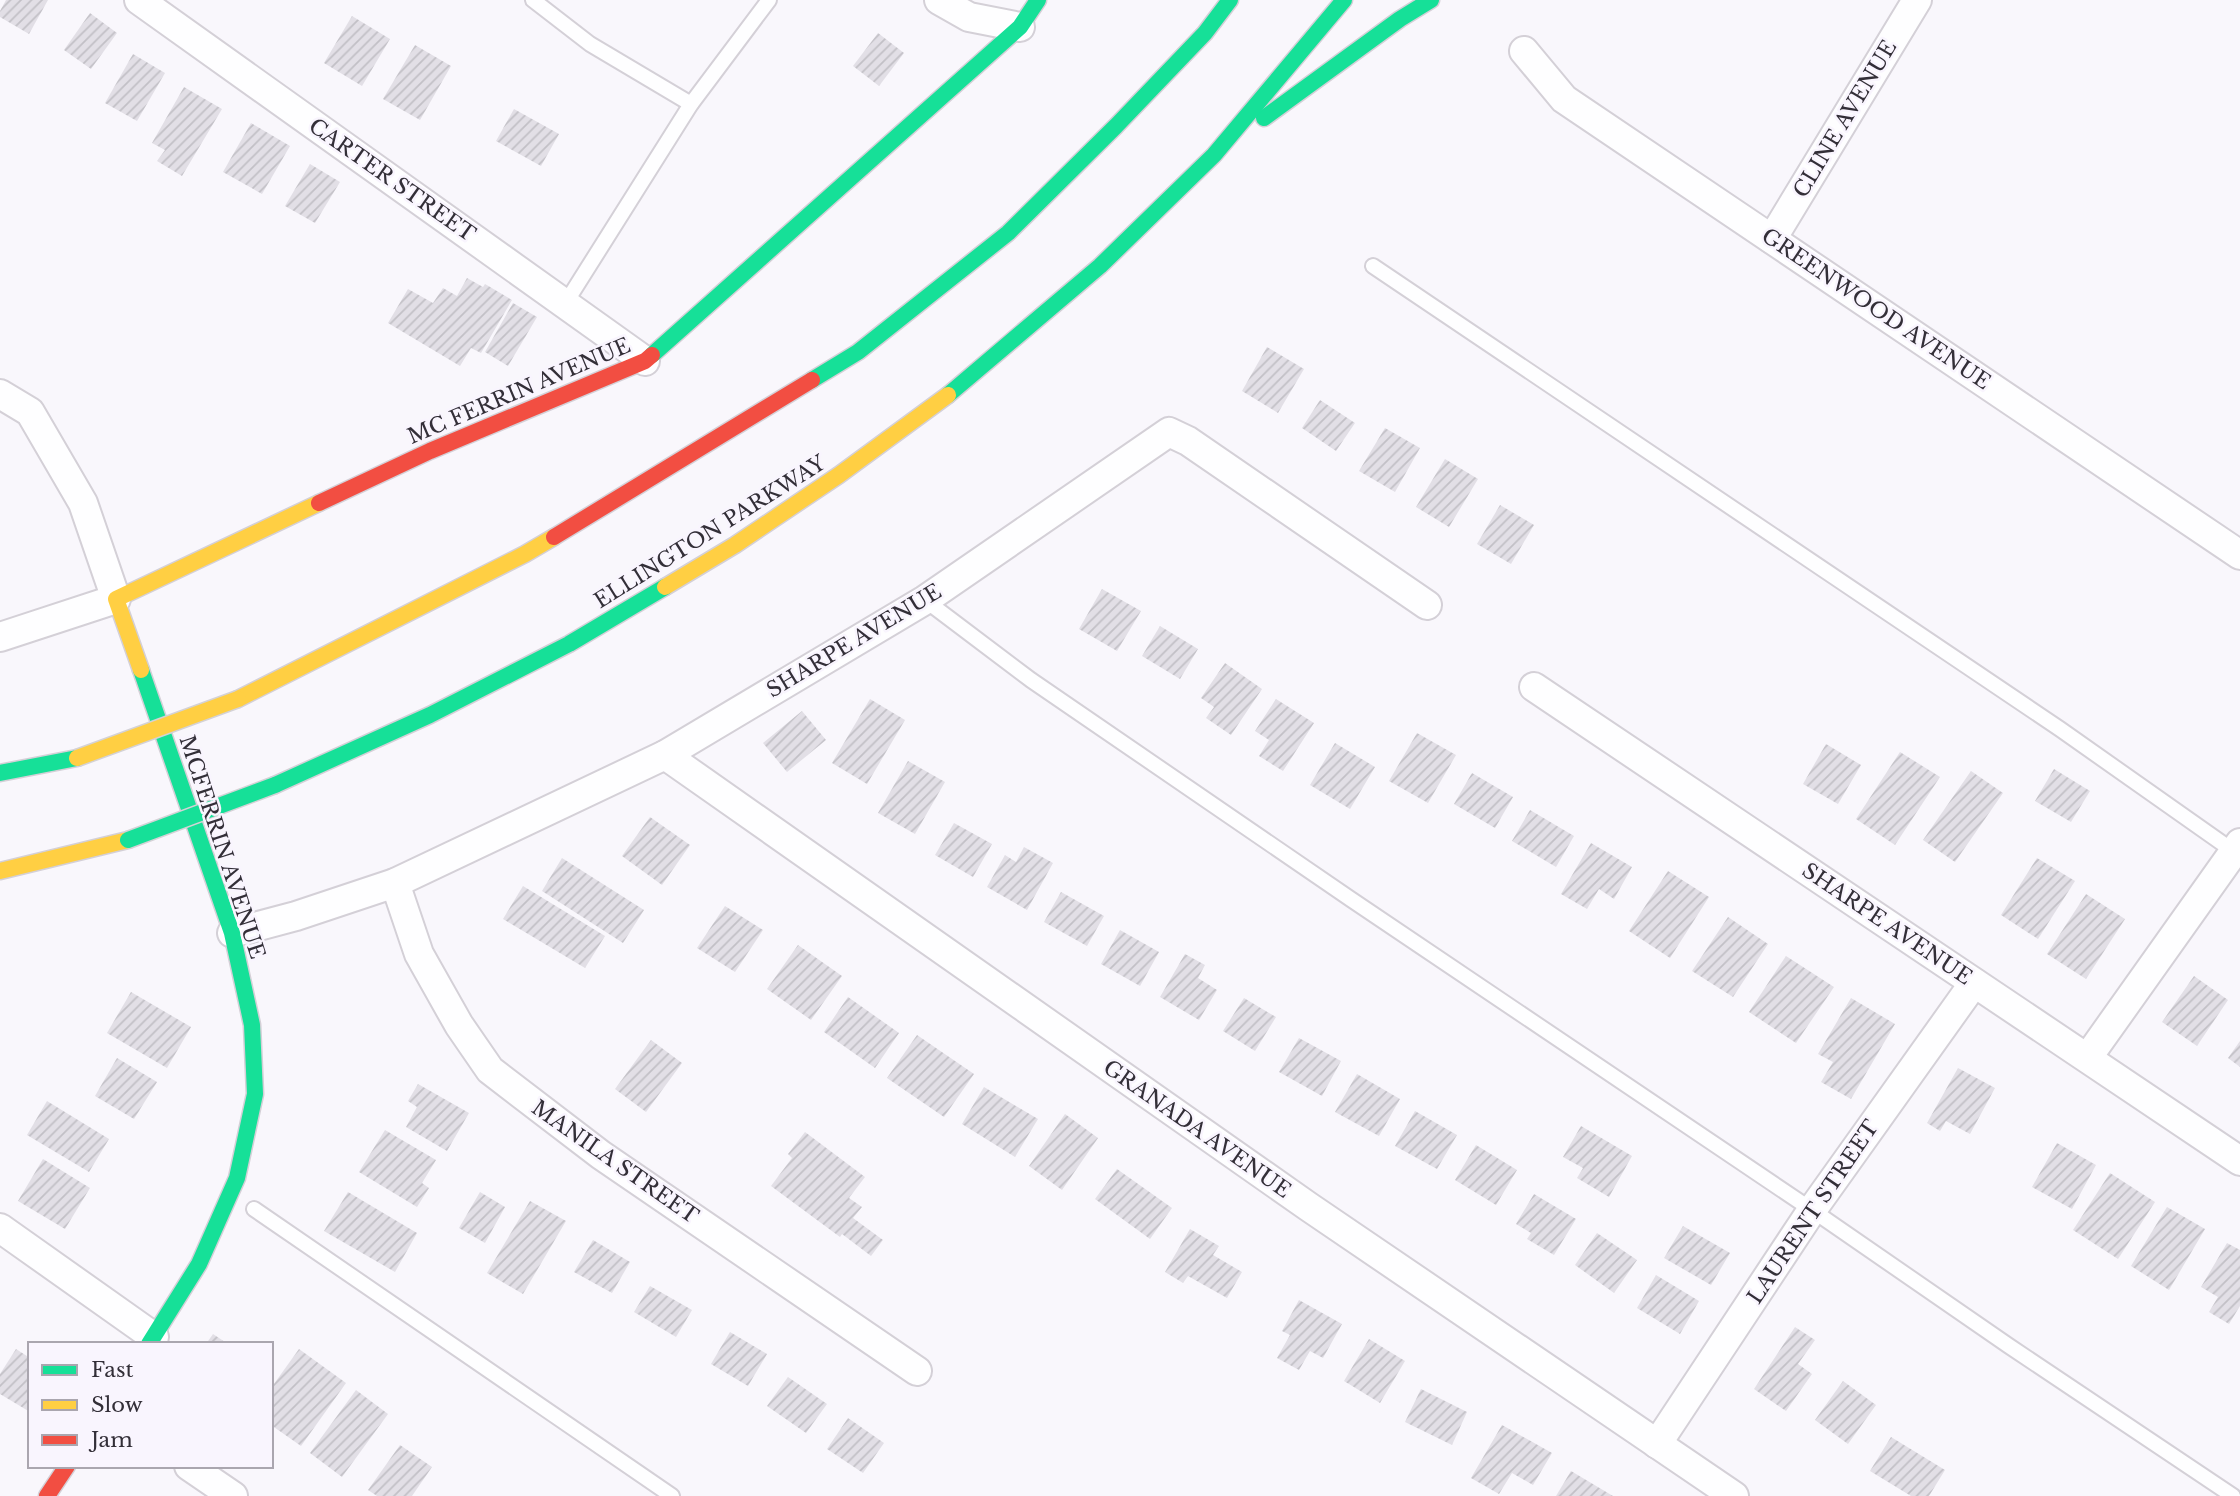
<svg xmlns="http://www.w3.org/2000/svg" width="2240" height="1496" font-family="'Libre Baskerville',serif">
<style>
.building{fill:url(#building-hatch)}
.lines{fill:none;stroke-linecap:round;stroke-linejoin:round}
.lane-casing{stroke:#d4d0d7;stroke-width:18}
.street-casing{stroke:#d4d0d7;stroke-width:32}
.fast-casing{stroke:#d4d0d7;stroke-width:19}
.slow-casing{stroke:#d4d0d7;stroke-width:19}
.jam-casing{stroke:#d4d0d7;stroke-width:19}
.lane{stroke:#fefeff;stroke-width:14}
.street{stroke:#fefeff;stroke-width:28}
.fast{stroke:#16e098;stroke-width:16}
.slow{stroke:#ffcf43;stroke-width:16}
.jam{stroke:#f24e42;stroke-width:16}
.fast-bridge-casing{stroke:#d4d2d6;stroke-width:19;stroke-linecap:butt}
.slow-bridge-casing{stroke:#d4d2d6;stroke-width:19;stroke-linecap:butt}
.fast-bridge{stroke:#16e098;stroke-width:16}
.slow-bridge{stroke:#ffcf43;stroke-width:16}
.labels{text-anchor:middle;stroke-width:5;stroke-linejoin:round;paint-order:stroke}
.street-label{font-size:21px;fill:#332f38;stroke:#f9f5fe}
</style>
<defs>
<pattern id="building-hatch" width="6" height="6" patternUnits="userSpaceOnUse" patternTransform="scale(1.75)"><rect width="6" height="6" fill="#e2dfe6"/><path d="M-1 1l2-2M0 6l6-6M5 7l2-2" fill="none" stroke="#c2c0c6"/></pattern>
</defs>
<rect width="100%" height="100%" fill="#f9f7fc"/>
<g class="building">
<path d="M 6,0 L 48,0 L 29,34 L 0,17 L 0,11 Z"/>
<path d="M 90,13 L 117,33 L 91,69 L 64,50 Z"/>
<path d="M 352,16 L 390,39 L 362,86 L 324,63 Z"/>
<path d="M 878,33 L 904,53 L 879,86 L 853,66 Z"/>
<path d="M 415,45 L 451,66 L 420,120 L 383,99 Z"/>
<path d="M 133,54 L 165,73 L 137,121 L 105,103 Z"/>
<path d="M 184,87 L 222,109 L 182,176 L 157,161 L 165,150 L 152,143 Z"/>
<path d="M 514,109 L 559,134 L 541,166 L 496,141 Z"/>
<path d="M 251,123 L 290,146 L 262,194 L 223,172 Z"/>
<path d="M 310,164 L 340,182 L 315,223 L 285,206 Z"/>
<path d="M 467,278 L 483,287 L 485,284 L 512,300 L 481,353 L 471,348 L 460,366 L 388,323 L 408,289 L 433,303 L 443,288 L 457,296 Z"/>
<path d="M 513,303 L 537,317 L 508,366 L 485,352 Z"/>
<path d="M 1267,347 L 1304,369 L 1278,413 L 1242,391 Z"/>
<path d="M 1320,400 L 1355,423 L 1336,451 L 1302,428 Z"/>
<path d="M 1385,428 L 1420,448 L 1395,492 L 1359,471 Z"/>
<path d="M 1445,459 L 1478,479 L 1449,527 L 1416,507 Z"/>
<path d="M 1500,505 L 1534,525 L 1511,564 L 1477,544 Z"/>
<path d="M 1102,589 L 1141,611 L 1117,651 L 1079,629 Z"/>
<path d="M 1160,626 L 1198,649 L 1180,679 L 1142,656 Z"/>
<path d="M 1225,663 L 1262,689 L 1231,735 L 1206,718 L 1214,707 L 1201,698 Z"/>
<path d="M 870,699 L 905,720 L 867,784 L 832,763 Z"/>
<path d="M 1276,699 L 1314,723 L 1283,771 L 1259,756 L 1269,740 L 1255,731 Z"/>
<path d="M 802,711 L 826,740 L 787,772 L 763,743 Z"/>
<path d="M 1417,733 L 1456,755 L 1428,803 L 1389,781 Z"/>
<path d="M 1335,743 L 1375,767 L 1350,809 L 1310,785 Z"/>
<path d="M 1826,744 L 1861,765 L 1838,804 L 1803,784 Z"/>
<path d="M 1900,752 L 1940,777 L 1895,845 L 1856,819 Z"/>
<path d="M 908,761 L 945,782 L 915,834 L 878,813 Z"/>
<path d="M 2054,769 L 2090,791 L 2071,822 L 2035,801 Z"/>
<path d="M 1971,771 L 2003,793 L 1955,862 L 1923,840 Z"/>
<path d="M 1472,773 L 1513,797 L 1495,828 L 1454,804 Z"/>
<path d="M 1530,810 L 1574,836 L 1556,867 L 1512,841 Z"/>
<path d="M 650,817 L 690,845 L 662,885 L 622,856 Z"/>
<path d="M 954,823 L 992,844 L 973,877 L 935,855 Z"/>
<path d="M 1591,843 L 1632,867 L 1614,899 L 1599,889 L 1587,909 L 1561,894 Z"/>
<path d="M 1024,847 L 1053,863 L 1027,910 L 987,887 L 1005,855 L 1016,862 Z"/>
<path d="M 562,858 L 644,910 L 623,943 L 542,891 Z"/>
<path d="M 2037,858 L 2075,881 L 2038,939 L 2001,915 Z"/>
<path d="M 1668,871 L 1709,897 L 1670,958 L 1629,931 Z"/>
<path d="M 523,886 L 605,936 L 585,968 L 503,919 Z"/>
<path d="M 1061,892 L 1104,916 L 1087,946 L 1044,922 Z"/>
<path d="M 2086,894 L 2125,919 L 2086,979 L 2047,954 Z"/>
<path d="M 725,906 L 763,930 L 735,972 L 697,948 Z"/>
<path d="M 1728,917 L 1768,944 L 1733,997 L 1692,971 Z"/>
<path d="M 1120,930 L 1159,952 L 1140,986 L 1101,964 Z"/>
<path d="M 798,945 L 842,976 L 811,1020 L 767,989 Z"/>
<path d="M 1185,954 L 1205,965 L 1198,978 L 1217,990 L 1199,1020 L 1160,997 Z"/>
<path d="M 1786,956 L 1834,987 L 1796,1043 L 1749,1012 Z"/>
<path d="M 2194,976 L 2228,1000 L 2197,1046 L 2162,1022 Z"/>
<path d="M 131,992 L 191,1027 L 167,1068 L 107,1033 Z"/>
<path d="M 848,997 L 899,1033 L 875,1068 L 824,1032 Z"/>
<path d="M 1244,998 L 1276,1017 L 1255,1051 L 1223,1031 Z"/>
<path d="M 1851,998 L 1895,1024 L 1851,1099 L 1821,1082 L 1833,1062 L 1818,1054 Z"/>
<path d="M 917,1035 L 974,1074 L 944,1117 L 887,1078 Z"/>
<path d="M 1299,1038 L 1341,1061 L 1322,1096 L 1279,1072 Z"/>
<path d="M 651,1040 L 682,1063 L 646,1112 L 615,1089 Z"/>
<path d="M 2240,1041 L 2240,1067 L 2228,1058 Z"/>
<path d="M 117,1058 L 157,1082 L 134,1119 L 95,1096 Z"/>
<path d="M 1958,1068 L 1995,1088 L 1970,1134 L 1946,1121 L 1940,1131 L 1927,1123 Z"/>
<path d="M 1357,1074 L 1400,1099 L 1379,1136 L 1335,1112 Z"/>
<path d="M 418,1084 L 469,1113 L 447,1151 L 406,1127 L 417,1107 L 408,1101 Z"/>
<path d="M 984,1087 L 1038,1119 L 1015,1157 L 962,1124 Z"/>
<path d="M 47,1101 L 109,1139 L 89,1172 L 27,1135 Z"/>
<path d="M 1415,1111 L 1457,1135 L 1437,1169 L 1395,1146 Z"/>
<path d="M 1065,1114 L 1098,1138 L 1062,1190 L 1029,1166 Z"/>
<path d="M 1581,1126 L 1632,1156 L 1609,1197 L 1577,1178 L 1583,1168 L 1563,1157 Z"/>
<path d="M 385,1130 L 436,1160 L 422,1183 L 429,1188 L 417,1207 L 359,1172 Z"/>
<path d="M 805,1132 L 865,1177 L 849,1198 L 862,1207 L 853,1218 L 883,1240 L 871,1256 L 842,1234 L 840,1237 L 771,1186 L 792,1158 L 788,1154 Z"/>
<path d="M 2057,1143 L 2096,1165 L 2072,1209 L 2032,1187 Z"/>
<path d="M 1476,1145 L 1517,1170 L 1496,1205 L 1455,1180 Z"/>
<path d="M 43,1159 L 90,1188 L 65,1229 L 18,1201 Z"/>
<path d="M 1117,1169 L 1172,1208 L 1150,1239 L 1095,1199 Z"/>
<path d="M 2110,1173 L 2155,1202 L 2118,1259 L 2073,1230 Z"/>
<path d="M 348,1192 L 417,1233 L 395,1272 L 324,1231 Z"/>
<path d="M 480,1192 L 505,1207 L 485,1243 L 459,1228 Z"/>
<path d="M 1534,1194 L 1576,1219 L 1554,1255 L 1527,1239 L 1531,1233 L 1516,1224 Z"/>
<path d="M 530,1201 L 566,1221 L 523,1294 L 487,1273 Z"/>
<path d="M 2167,1207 L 2205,1229 L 2169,1290 L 2131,1266 Z"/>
<path d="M 1683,1226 L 1730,1253 L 1711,1285 L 1664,1258 Z"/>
<path d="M 1190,1229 L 1219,1246 L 1213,1255 L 1242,1272 L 1227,1298 L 1188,1276 L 1183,1283 L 1165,1272 Z"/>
<path d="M 1597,1233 L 1637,1260 L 1614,1293 L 1575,1265 Z"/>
<path d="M 593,1240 L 630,1262 L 612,1293 L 574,1272 Z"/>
<path d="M 2227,1243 L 2240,1250 L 2240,1306 L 2229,1324 L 2209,1312 L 2218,1297 L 2201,1287 Z"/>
<path d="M 1656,1275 L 1699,1301 L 1680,1334 L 1637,1308 Z"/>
<path d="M 650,1286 L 692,1310 L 676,1337 L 634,1312 Z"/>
<path d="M 1299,1300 L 1342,1324 L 1323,1358 L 1310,1351 L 1299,1370 L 1277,1358 L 1290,1335 L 1282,1331 Z"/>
<path d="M 1795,1327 L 1815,1340 L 1798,1364 L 1812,1374 L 1786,1411 L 1754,1389 Z"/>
<path d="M 730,1332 L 767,1354 L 748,1386 L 711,1364 Z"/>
<path d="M 213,1334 L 228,1344 L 206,1344 Z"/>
<path d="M 1369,1339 L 1405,1361 L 1380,1403 L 1344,1381 Z"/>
<path d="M 16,1349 L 30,1358 L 30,1412 L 0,1394 L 0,1374 Z"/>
<path d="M 299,1349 L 346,1383 L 301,1446 L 271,1425 L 271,1388 Z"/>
<path d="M 788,1377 L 827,1404 L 806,1433 L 767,1406 Z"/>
<path d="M 1843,1381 L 1876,1405 L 1848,1444 L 1815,1420 Z"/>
<path d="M 1421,1389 L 1467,1412 L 1452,1445 L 1405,1422 Z"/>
<path d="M 356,1390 L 388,1414 L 342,1477 L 310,1453 Z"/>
<path d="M 848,1418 L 884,1443 L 863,1473 L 827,1449 Z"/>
<path d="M 1502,1425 L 1552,1453 L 1533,1485 L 1512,1473 L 1499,1494 L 1471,1478 Z"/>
<path d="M 1891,1437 L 1945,1470 L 1929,1496 L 1911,1496 L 1870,1471 Z"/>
<path d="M 400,1445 L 432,1467 L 412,1496 L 377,1496 L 368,1490 Z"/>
<path d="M 1571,1471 L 1613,1496 L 1556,1496 Z"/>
</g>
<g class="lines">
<g class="lane-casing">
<g id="lane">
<path d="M 533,0 L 590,44 L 691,104"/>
<path d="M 1373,266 L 2060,729 L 2236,853"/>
<path d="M 565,304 L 691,104 L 769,0"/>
<path d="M 925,600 L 1031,680 L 1352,900 L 1812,1210 L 2009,1346 L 2233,1496"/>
<path d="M 254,1209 L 672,1496"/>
</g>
</g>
<g class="street-casing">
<g id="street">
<path d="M 139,0 L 645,361"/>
<path d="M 939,0 L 969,17 L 1020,27"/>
<path d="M 1524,51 L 1564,99 L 2240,555"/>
<path d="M 1772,239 L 1917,0"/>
<path d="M 0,394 L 30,412 L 83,503 L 116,599 L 0,637"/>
<path d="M 1534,687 L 2240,1161"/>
<path d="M 665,755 L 1309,1207 L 1734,1496"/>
<path d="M 395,883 L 419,954 L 459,1025 L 490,1070 L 601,1155 L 917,1371"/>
<path d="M 232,933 L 296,916 L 395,883 L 665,755 L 925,600 L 1169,432 L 1188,441 L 1427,605"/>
<path d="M 2088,1057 L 2240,843"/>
<path d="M 0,1228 L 154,1337"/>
<path d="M 1657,1444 L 1812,1210 L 1974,983"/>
<path d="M 189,1466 L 233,1496"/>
</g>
</g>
<g class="fast-casing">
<g id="fast">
<path d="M 1264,118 L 1400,19 L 1431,0"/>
<path d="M 652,355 L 1020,27 L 1038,0"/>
<path d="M 812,380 L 858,352 L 1008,233 L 1116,126 L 1205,33 L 1230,0"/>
<path d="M 948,395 L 1100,266 L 1214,155 L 1344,0"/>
<path d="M 141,670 L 232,933 L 252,1025 L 255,1094 L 237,1178 L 199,1264 L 149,1344"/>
<path d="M 0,773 L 77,758"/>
<path d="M 275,785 L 430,715 L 569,644 L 665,587"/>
</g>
</g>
<g class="slow-casing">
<g id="slow">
<path d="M 665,587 L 735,545 L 839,475 L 948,395"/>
<path d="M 141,670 L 116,599 L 319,503"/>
<path d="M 238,699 L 525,554 L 554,537"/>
<path d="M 0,871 L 128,840"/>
</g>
</g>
<g class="jam-casing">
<g id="jam">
<path d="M 319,503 L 430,451 L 645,361 L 652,355"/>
<path d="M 554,537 L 812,380"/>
<path d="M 47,1496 L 67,1466"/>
</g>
</g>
<use href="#lane" class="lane"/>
<use href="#street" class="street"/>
<use href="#fast" class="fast"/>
<use href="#slow" class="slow"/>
<use href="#jam" class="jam"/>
<g class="fast-bridge-casing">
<path id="fast-bridge" d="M 128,840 L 275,785"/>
</g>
<g class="slow-bridge-casing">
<path id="slow-bridge" d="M 77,758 L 238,699"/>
</g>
<use href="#fast-bridge" class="fast-bridge"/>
<use href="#slow-bridge" class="slow-bridge"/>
</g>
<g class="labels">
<g class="street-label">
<text transform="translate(1845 119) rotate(-59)" y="7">CLINE AVENUE</text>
<text transform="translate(392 180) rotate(35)" y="7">CARTER STREET</text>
<text transform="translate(1876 309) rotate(34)" y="7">GREENWOOD AVENUE</text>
<text transform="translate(519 391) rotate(-23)" y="7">MC FERRIN AVENUE</text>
<text transform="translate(710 532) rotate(-32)" y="7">ELLINGTON PARKWAY</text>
<text transform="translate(854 641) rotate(-31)" y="7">SHARPE AVENUE</text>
<text transform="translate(222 847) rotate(72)" y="7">MCFERRIN AVENUE</text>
<text transform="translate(1887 924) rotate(34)" y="7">SHARPE AVENUE</text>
<text transform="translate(1197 1129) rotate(35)" y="7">GRANADA AVENUE</text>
<text transform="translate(615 1162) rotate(35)" y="7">MANILA STREET</text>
<text transform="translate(1813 1212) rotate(-56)" y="7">LAURENT STREET</text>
</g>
</g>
<rect x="28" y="1342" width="245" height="126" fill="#f9f5fe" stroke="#aaa6af" stroke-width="2"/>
<rect x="42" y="1365" width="35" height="10" fill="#16e098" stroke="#aaa6af" stroke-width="2"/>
<text x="91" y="1377" font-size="21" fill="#332f38">Fast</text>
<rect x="42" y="1400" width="35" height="10" fill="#ffcf43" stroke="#aaa6af" stroke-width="2"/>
<text x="91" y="1412" font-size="21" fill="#332f38">Slow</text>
<rect x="42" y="1435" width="35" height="10" fill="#f24e42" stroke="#aaa6af" stroke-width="2"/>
<text x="91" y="1447" font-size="21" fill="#332f38">Jam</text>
</svg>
